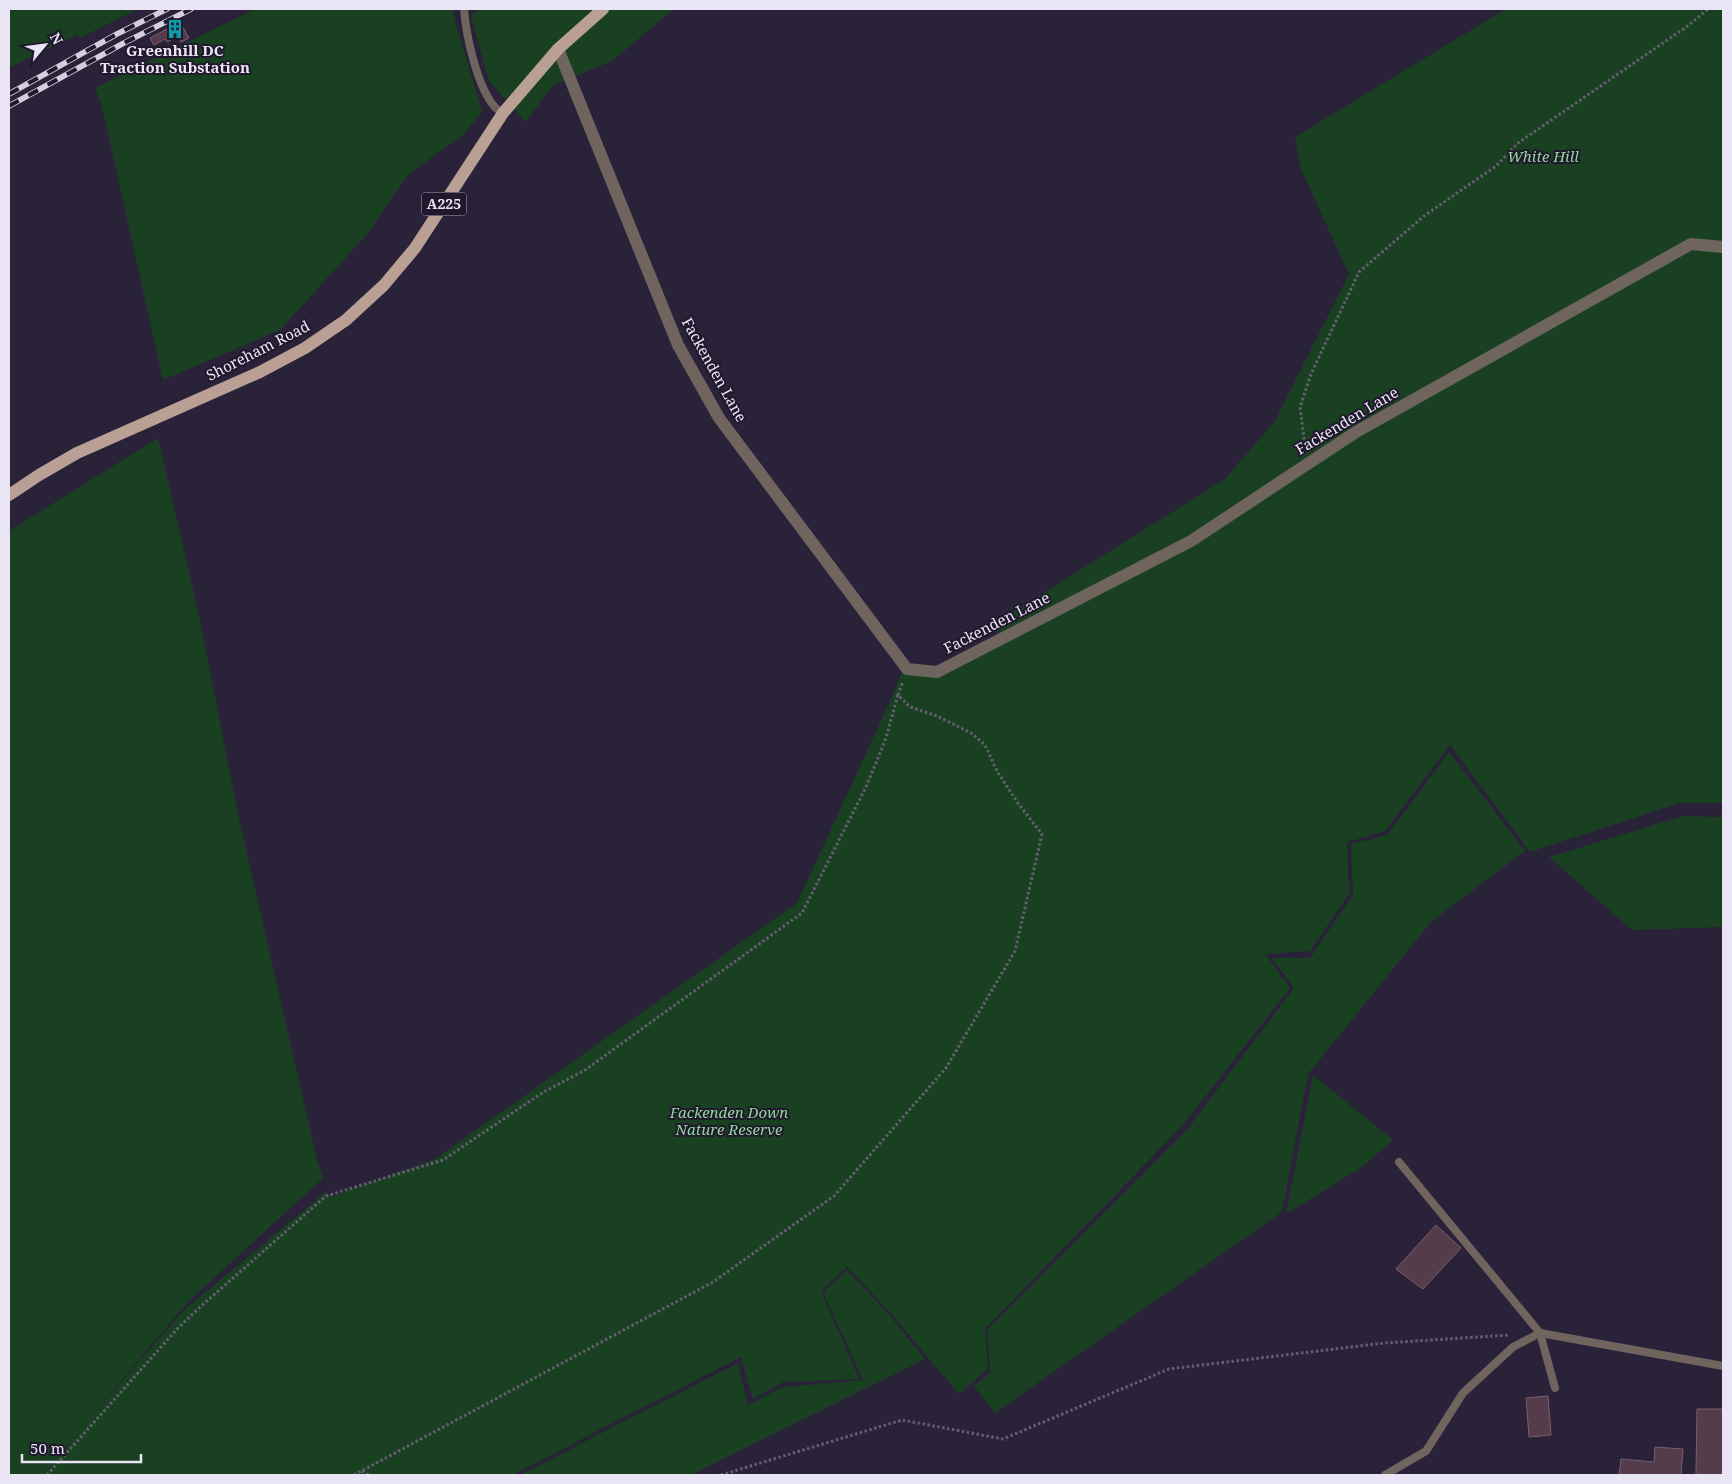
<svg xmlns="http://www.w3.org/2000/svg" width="1732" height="1484" font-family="'Noto Serif',serif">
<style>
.green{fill:#1a4022}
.building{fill:#553c4a;stroke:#7a5f6e}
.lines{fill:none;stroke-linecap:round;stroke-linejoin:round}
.path{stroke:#655e72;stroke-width:3;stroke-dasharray:2.5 2.5;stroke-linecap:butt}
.lane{stroke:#70645e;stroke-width:8}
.street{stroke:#70645e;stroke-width:12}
.primary{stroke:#baa094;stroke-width:12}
.rail-casing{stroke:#d4cfdf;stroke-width:5.5}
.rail{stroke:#20182d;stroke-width:4;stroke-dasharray:11;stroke-linecap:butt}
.labels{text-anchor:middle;stroke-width:4;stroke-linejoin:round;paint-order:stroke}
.shield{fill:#20182d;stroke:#ada8b8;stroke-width:1}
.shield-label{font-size:14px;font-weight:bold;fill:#eae5f4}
.poi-label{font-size:15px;font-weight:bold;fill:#eae5f4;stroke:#20182d}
.park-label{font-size:15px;font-style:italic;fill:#90d79b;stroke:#20182d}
.street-label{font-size:15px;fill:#eae5f4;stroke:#20182d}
</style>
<rect width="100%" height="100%" fill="#2a2238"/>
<g class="green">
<path d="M 9,9 L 138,9 L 80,38 L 78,34 L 9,68 Z"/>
<path d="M 253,9 L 453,9 L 455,21 L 482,111 L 465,133 L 408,175 L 367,234 L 280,330 L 163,380 L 102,107 L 95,88 L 251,11 Z"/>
<path d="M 479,9 L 674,9 L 612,61 L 552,86 L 526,122 L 489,81 L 471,16 Z"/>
<path d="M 1506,9 L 1723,9 L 1723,803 L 1679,803 L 1530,852 L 1450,745 L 1385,831 L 1347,842 L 1349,894 L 1310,951 L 1265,954 L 1290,988 L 1183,1125 L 985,1329 L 988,1369 L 959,1394 L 888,1310 L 847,1267 L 821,1291 L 859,1379 L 783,1382 L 753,1399 L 741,1357 L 512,1475 L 9,1475 L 9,531 L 158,438 L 198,611 L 240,823 L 317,1160 L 323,1178 L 187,1303 L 81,1428 L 183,1311 L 326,1192 L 334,1196 L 435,1159 L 797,903 L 891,699 L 901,674 L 940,676 L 999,642 L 994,624 L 1225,479 L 1275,421 L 1349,274 L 1301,169 L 1295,137 Z"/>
<path d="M 1449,752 L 1525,851 L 1431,922 L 1308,1074 L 1282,1212 L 995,1413 L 974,1386 L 990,1373 L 987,1330 L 1186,1131 L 1294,988 L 1272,958 L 1310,958 L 1353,895 L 1351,844 L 1387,835 Z"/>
<path d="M 1683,816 L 1723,817 L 1723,927 L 1632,930 L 1549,857 Z"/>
<path d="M 1313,1075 L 1393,1140 L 1362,1167 L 1286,1214 Z"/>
<path d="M 847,1270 L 886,1311 L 925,1359 L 691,1475 L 520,1475 L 738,1363 L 748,1405 L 783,1387 L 863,1380 L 823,1292 Z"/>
</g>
<g class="building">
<path d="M 180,22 L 189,38 L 181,42 L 178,36 L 167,42 L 165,39 L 154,45 L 150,38 Z"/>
<path d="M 1436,1225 L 1461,1248 L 1423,1289 L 1396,1269 Z"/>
<path d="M 1548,1396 L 1551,1435 L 1529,1437 L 1526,1398 Z"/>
<path d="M 1697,1409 L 1723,1409 L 1723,1475 L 1696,1475 Z"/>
<path d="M 1655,1447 L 1683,1449 L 1681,1475 L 1619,1475 L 1621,1459 L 1654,1462 Z"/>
</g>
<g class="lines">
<g class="path">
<path d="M 1307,449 L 1305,445 L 1300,407 L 1311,374 L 1359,272 L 1424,216 L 1496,166 L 1518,143 L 1689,25 L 1708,9"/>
<path d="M 362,1471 L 369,1475"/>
<path d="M 47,1475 L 178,1328 L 199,1308 L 326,1196 L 443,1160 L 542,1093 L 585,1070 L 802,913 L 866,787 L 885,741 L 898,695"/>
<path d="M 354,1475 L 713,1282 L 834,1196 L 946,1068 L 1015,951 L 1042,834 L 1017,802 L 997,771 L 985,745 L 971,733 L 937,716 L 910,707 L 898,695 L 903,681"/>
<path d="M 721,1475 L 902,1420 L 1003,1439 L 1169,1369 L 1384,1343 L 1510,1335"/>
</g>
<g class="lane">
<path d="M 464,9 C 466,35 477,86 494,106 C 496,109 500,111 503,113"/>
<path d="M 1399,1162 L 1540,1333 L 1555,1388"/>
<path d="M 1385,1475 L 1426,1451 L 1463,1393 L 1513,1347 L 1540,1333 L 1723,1366"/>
</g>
<path class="street" d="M 558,49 L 678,345 L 719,418 L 907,669 L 937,672 L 1191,541 L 1356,432 L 1691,244 L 1723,247"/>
<path class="primary" d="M 9,495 L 39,475 L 77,453 L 260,372 L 305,348 L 346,320 L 384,285 L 415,248 L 503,113 L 558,49 L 603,9"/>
<g class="rail-casing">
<g id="rail">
<path d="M 9,94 L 117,34 L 167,9"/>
<path d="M 9,106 L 122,44 L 191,9"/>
</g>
</g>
<use href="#rail" class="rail"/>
</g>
<defs>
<g id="building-bare" transform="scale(1.5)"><path d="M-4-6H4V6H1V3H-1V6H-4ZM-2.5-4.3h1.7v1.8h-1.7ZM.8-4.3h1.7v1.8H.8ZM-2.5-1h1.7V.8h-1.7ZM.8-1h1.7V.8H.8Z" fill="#0f9aa8" stroke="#20182d" stroke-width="2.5" paint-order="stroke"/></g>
</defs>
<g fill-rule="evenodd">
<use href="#building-bare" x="175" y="29"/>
</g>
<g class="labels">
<rect class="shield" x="421.5" y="192.5" width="45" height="23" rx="4"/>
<g class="shield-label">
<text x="444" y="209">A225</text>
</g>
<g class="poi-label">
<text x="175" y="56">Greenhill DC<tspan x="175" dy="17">Traction Substation</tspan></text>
</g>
<g class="park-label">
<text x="1543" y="162">White Hill</text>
<text x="729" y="1118">Fackenden Down<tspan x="729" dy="17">Nature Reserve</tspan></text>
</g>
<g class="street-label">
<text transform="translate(258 351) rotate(-27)" y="5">Shoreham Road</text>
<text transform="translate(714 370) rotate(61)" y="5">Fackenden Lane</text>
<text transform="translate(1347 421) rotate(-31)" y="5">Fackenden Lane</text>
<text transform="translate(997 623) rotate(-27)" y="5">Fackenden Lane</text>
</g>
</g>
<rect width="1732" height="1484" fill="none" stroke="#eae5f4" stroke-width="20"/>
<g transform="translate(45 45) rotate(61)" stroke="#20182d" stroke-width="4" paint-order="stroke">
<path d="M0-4L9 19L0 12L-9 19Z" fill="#eae5f4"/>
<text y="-8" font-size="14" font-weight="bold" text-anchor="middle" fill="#eae5f4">N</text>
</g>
<path d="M22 1454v8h119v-8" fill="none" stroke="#eae5f4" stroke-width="2.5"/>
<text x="30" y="1454" font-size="15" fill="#eae5f4" stroke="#20182d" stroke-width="4" paint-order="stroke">50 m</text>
</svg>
